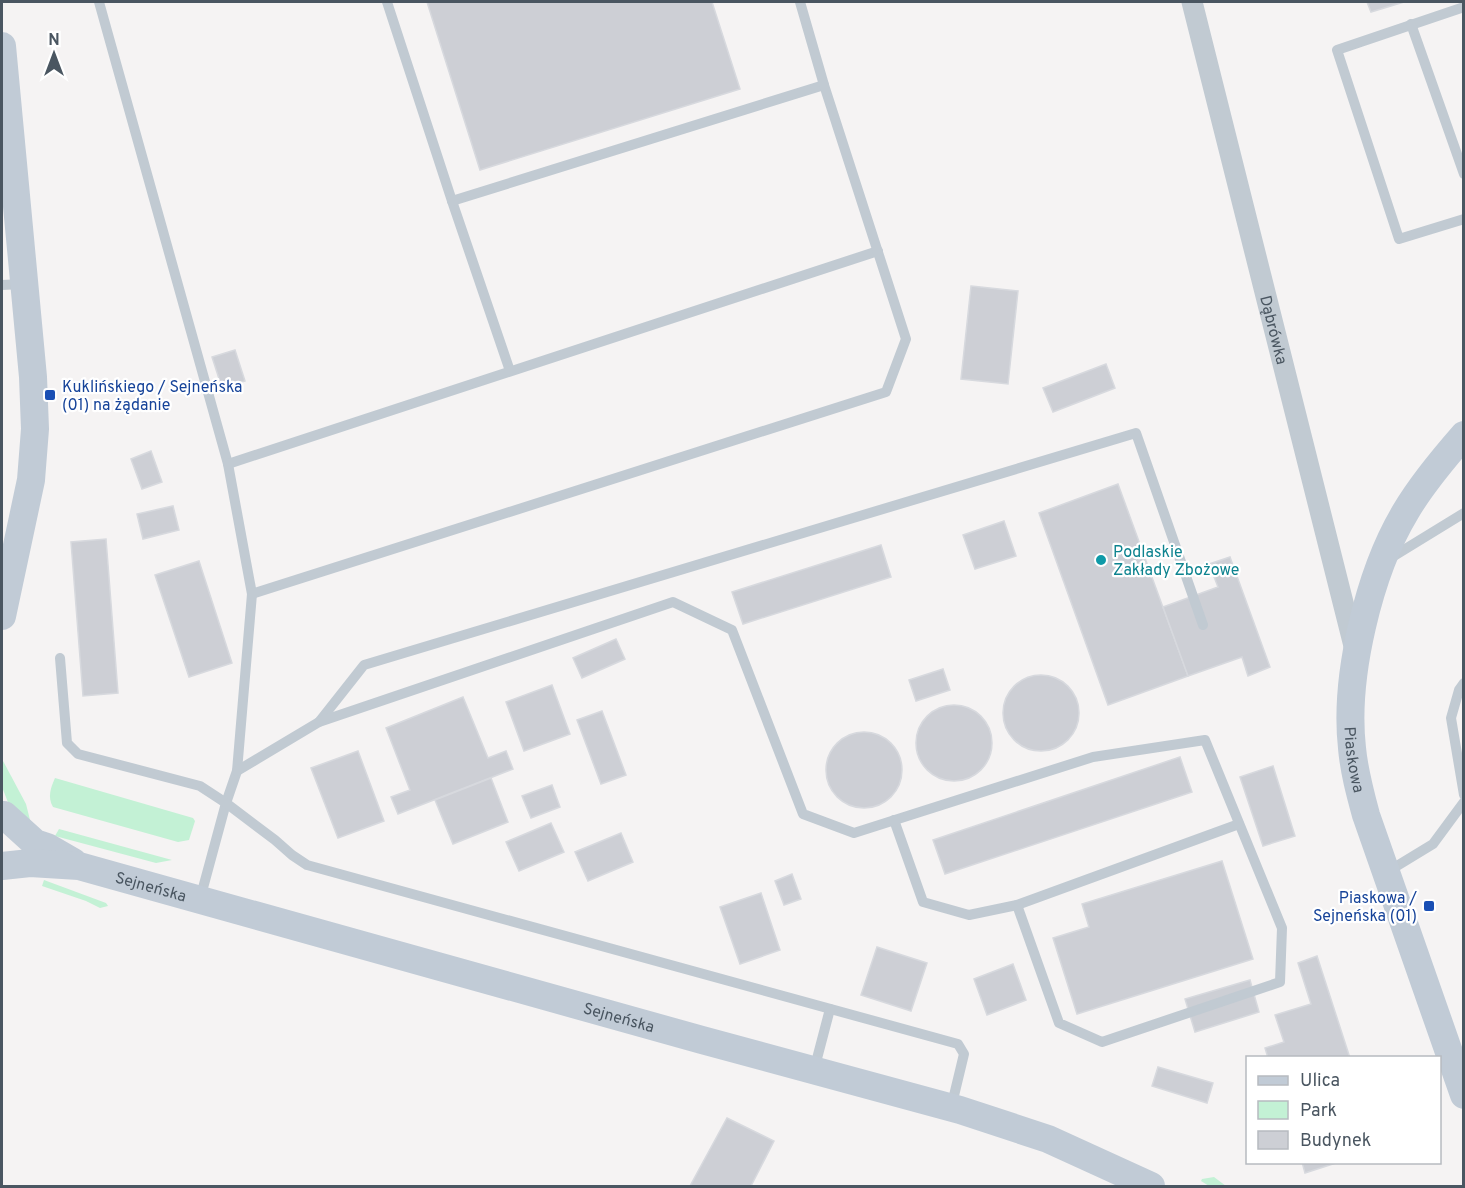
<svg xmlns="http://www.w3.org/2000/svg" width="1465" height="1188" font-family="Overpass,sans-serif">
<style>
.green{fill:#c3f1d5}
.building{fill:#cdcfd5;stroke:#d7d9de;stroke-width:1.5}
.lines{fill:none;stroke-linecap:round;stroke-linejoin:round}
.lane{stroke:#c1cad2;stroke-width:10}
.street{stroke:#c1cad2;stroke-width:21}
.secondary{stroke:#c1cbd6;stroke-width:28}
.transit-dot{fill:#1a4fb4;stroke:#fff;stroke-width:2}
.culture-dot{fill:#0f9aa8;stroke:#fff;stroke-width:2}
.labels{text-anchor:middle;stroke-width:4.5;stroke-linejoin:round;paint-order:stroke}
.street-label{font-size:16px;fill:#4a5661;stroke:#fff}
.transit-label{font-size:16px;fill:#164399;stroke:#fff;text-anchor:start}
.culture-label{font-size:16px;fill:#0d838f;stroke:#fff;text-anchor:start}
</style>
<rect width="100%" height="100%" fill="#f5f3f3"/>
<g class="green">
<path d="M 2,759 L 26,804 L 31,824 L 11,810 L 2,787 Z"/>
<path d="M 55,778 L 193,818 L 195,821 L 189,840 L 178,842 L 53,807 C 47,797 51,787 55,778 Z"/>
<path d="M 59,829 L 172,860 L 156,863 L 55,836 Z"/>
<path d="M 44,880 L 106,903 L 108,906 L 100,908 L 86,901 L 42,886 Z"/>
<path d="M 1214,1177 L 1226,1186 L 1209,1186 L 1201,1181 L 1202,1179 Z"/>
</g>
<g class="building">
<path d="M 427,2 L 712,2 L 740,89 L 480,170 Z"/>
<path d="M 1367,2 L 1404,2 L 1371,12 Z"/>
<path d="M 971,286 L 1018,291 L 1008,384 L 961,379 Z"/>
<path d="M 235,350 L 245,381 L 222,388 L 212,357 Z"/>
<path d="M 1106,364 L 1115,388 L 1053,412 L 1043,388 Z"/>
<path d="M 151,451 L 162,482 L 142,489 L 131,459 Z"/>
<path d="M 1118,484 L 1188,676 L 1108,705 L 1039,513 Z"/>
<path d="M 173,506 L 179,530 L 143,539 L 137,514 Z"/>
<path d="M 1004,521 L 1016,556 L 975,569 L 963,535 Z"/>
<path d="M 106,539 L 118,693 L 83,696 L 71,542 Z"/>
<path d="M 881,545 L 891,577 L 743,624 L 732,592 Z"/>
<path d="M 1230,557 L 1270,667 L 1248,676 L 1242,657 L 1188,676 L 1163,607 L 1218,587 L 1209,564 Z"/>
<path d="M 199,561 L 232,663 L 189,677 L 155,575 Z"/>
<path d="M 616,639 L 625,659 L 582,678 L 573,658 Z"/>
<path d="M 943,669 L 950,690 L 916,701 L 909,680 Z"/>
<circle cx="1041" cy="713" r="38"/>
<path d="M 552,685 L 570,734 L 524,751 L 506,702 Z"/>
<path d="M 463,697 L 488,758 L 506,751 L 513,769 L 398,814 L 391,797 L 410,790 L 386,728 Z"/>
<circle cx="954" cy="743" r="38"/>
<path d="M 602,711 L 626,775 L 601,784 L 577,720 Z"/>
<circle cx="864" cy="770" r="38"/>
<path d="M 358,751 L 384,821 L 338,838 L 311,768 Z"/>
<path d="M 1180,757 L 1192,792 L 945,874 L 933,840 Z"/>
<path d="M 1273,766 L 1295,836 L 1263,846 L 1240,777 Z"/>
<path d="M 491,778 L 508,822 L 453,844 L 435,800 Z"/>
<path d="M 552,785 L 560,807 L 531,818 L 522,796 Z"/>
<path d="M 551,823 L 564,852 L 519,871 L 506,842 Z"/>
<path d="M 621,833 L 633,862 L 588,881 L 575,852 Z"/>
<path d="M 1222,861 L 1253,959 L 1077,1014 L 1053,938 L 1089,927 L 1082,904 Z"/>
<path d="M 792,874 L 801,899 L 784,905 L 775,881 Z"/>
<path d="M 761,893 L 780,950 L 740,964 L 720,907 Z"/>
<path d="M 877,947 L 927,963 L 911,1011 L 861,995 Z"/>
<path d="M 1317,956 L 1350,1058 L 1268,1058 L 1265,1048 L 1284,1042 L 1275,1015 L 1311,1004 L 1298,963 Z"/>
<path d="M 1013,964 L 1026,1000 L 987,1015 L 974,979 Z"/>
<path d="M 1250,980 L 1259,1012 L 1195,1032 L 1185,999 Z"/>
<path d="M 1158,1067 L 1213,1083 L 1207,1103 L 1152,1086 Z"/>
<path d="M 727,1118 L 774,1141 L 751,1186 L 690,1186 Z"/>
<path d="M 1302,1162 L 1339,1162 L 1305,1173 Z"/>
</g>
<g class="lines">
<g class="lane">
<path d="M 99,2 L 228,464 L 252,594 L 237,771 L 226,803 L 200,899"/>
<path d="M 387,2 L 452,201 L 510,371"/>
<path d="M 1464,7 L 1337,50 L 1399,239 L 1464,219"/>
<path d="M 1411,24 L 1464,174"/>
<path d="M 452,201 L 824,85"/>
<path d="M 2,285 L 22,284"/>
<path d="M 228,464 L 878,251"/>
<path d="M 1389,559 L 1464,513"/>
<path d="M 252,594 L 886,392 L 906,339 L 824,85 L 800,2"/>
<path d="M 60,658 L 67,743 L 78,754 L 200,786 L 226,803 L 275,840 L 292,855 L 307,865 L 958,1044 L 964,1054 L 951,1108"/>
<path d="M 1464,683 L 1459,690 L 1451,718 L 1464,795"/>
<path d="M 319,722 L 364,665 L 1136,433 L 1203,625"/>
<path d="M 237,771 L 319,722 L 673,602 L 732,630 L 803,814 L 854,833 L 1093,757 L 1205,740 L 1282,928 L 1280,982 L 1102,1042 L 1059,1023 L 1017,905"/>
<path d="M 894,820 L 923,902 L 969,915 L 1017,905 L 1239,824"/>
<path d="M 1387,872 L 1433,844 L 1464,802"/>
<path d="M 814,1070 L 830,1009"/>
</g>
<path class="street" id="s1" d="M 1192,2 L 1355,650"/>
<g class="secondary">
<path d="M 2,46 L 33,377 L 35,429 L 31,480 L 2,616"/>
<path id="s2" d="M 1464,435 C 1443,459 1422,484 1406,511 C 1369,572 1344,677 1352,748 C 1354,771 1360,793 1366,815 L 1464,1095"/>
<path d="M 4,815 L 35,843 L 47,847 L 73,862"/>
<path id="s3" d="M 2,866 L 30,863 L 79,866 L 702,1040 L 960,1110 L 1048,1139 L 1151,1186"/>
</g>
</g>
<g class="transit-dot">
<rect x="44" y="389" width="12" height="12" rx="3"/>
<rect x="1423" y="900" width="12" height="12" rx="3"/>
</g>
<circle class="culture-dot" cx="1101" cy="560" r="6"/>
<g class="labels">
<g class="street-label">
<text dy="6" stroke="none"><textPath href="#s1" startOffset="338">Dąbrówka</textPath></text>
<text dy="6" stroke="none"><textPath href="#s2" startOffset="354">Piaskowa</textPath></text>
<text dy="6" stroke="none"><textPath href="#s3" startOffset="152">Sejneńska</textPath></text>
<text dy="6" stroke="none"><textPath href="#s3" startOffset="638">Sejneńska</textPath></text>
</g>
<g class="transit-label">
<text x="62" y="392">Kuklińskiego / Sejneńska<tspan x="62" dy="18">(01) na żądanie</tspan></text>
<text x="1417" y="903" text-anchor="end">Piaskowa /<tspan x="1417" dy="18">Sejneńska (01)</tspan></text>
</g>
<g class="culture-label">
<text x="1113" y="557">Podlaskie<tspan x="1113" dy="18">Zakłady Zbożowe</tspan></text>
</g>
</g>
<rect width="1465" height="1188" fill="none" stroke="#4a5661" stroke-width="6"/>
<rect x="1246" y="1056" width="195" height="108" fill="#ffffff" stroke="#b7bbc0" stroke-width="1.5"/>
<rect x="1258" y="1076" width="30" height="9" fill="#c1cbd6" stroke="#b7bbc0" stroke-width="1.5"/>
<text x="1300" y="1086" font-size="18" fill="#4a5661">Ulica</text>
<rect x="1258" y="1101" width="30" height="18" fill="#c3f1d5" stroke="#b7bbc0" stroke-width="1.5"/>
<text x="1300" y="1116" font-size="18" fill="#4a5661">Park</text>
<rect x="1258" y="1131" width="30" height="18" fill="#cdcfd5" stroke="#b7bbc0" stroke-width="1.5"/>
<text x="1300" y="1146" font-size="18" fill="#4a5661">Budynek</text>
<g transform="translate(54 54)" stroke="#ffffff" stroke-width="4.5" paint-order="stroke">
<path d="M0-4.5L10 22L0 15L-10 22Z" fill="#4a5661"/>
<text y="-9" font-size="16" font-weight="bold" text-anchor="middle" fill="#4a5661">N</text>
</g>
</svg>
